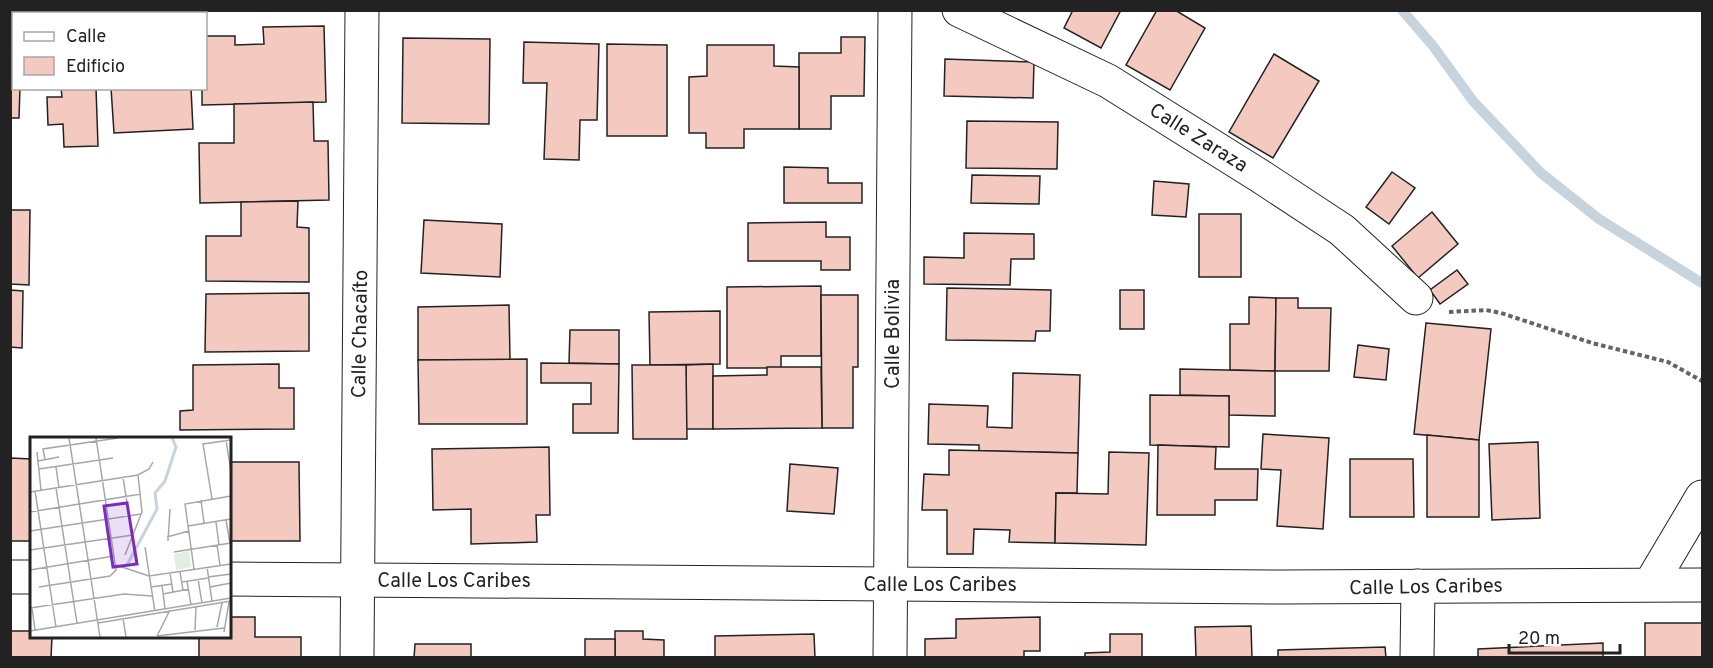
<svg xmlns="http://www.w3.org/2000/svg" width="1713" height="668" font-family="Overpass,sans-serif">
<style>
.lines{fill:none;stroke-linecap:round;stroke-linejoin:round}
.stream{stroke:#c7d3dd;stroke-width:10}
.building{fill:#f3c9c0;stroke:#222;stroke-width:1.5}
.minor-casing{stroke:#222;stroke-width:35}
.path{stroke:#646464;stroke-width:4;stroke-dasharray:4.5 3;stroke-linecap:butt}
.minor{stroke:#fff;stroke-width:33}
.labels{text-anchor:middle;stroke-width:4.5;stroke-linejoin:round;paint-order:stroke}
.street-label{font-size:20px;fill:#222;stroke:#fff}
.inset-river{fill:none;stroke:#c7d3dd;stroke-width:3}
.inset-road{fill:none;stroke:#a7a7a7;stroke-width:1.5}
.view{fill:#7b2cbf;fill-opacity:0.15;stroke:#7b2cbf;stroke-width:3}
.inset-edge{fill:none;stroke:#222;stroke-width:3}
</style>
<rect width="100%" height="100%" fill="#fff"/>
<g class="lines">
<path class="stream" d="M 1402,10 L 1433,46 L 1473,101 L 1541,173 L 1599,219 L 1702,283"/>
</g>
<g class="building">
<path d="M 1073,10 L 1121,10 L 1101,48 L 1064,28 Z"/>
<path d="M 1157,10 L 1175,10 L 1205,28 L 1170,90 L 1126,65 Z"/>
<path d="M 324,26 L 326,102 L 202,105 L 202,88 L 206,88 L 206,36 L 235,36 L 235,45 L 264,44 L 263,27 Z"/>
<path d="M 10,31 L 14,31 L 14,88 L 20,88 L 19,118 L 10,118 Z"/>
<path d="M 841,37 L 865,37 L 864,96 L 831,96 L 831,129 L 799,129 L 799,53 L 841,53 Z"/>
<path d="M 403,38 L 490,39 L 489,124 L 402,123 Z"/>
<path d="M 524,42 L 599,44 L 597,120 L 580,120 L 579,160 L 544,159 L 547,83 L 523,83 Z"/>
<path d="M 607,44 L 667,45 L 667,136 L 607,136 Z"/>
<path d="M 707,45 L 774,45 L 774,66 L 799,67 L 799,129 L 744,129 L 744,148 L 706,148 L 706,133 L 689,133 L 689,77 L 707,76 Z"/>
<path d="M 1274,54 L 1319,81 L 1273,158 L 1229,132 Z"/>
<path d="M 945,59 L 1034,62 L 1033,98 L 944,96 Z"/>
<path d="M 61,88 L 96,88 L 98,146 L 64,147 L 63,124 L 48,125 L 47,97 L 62,97 Z"/>
<path d="M 111,88 L 191,88 L 193,129 L 114,133 Z"/>
<path d="M 313,102 L 314,141 L 328,141 L 329,200 L 200,203 L 199,143 L 234,143 L 234,104 Z"/>
<path d="M 967,121 L 1058,122 L 1057,169 L 966,168 Z"/>
<path d="M 784,167 L 828,168 L 828,183 L 862,183 L 862,203 L 784,203 Z"/>
<path d="M 1392,172 L 1415,188 L 1389,224 L 1366,207 Z"/>
<path d="M 972,175 L 1040,176 L 1039,204 L 971,203 Z"/>
<path d="M 1154,181 L 1189,184 L 1186,217 L 1152,215 Z"/>
<path d="M 298,201 L 297,227 L 309,228 L 309,282 L 206,281 L 206,236 L 241,236 L 241,202 Z"/>
<path d="M 10,210 L 30,210 L 29,285 L 10,284 Z"/>
<path d="M 1432,212 L 1458,244 L 1418,278 L 1392,246 Z"/>
<rect x="1199" y="214" width="42" height="63"/>
<path d="M 424,220 L 502,224 L 500,277 L 421,273 Z"/>
<path d="M 826,222 L 826,237 L 850,237 L 850,270 L 821,270 L 821,261 L 748,261 L 748,223 Z"/>
<path d="M 964,233 L 1034,234 L 1034,259 L 1011,259 L 1010,285 L 924,284 L 924,257 L 964,258 Z"/>
<path d="M 1457,270 L 1468,284 L 1440,304 L 1430,290 Z"/>
<path d="M 821,286 L 821,356 L 781,356 L 781,368 L 727,368 L 727,287 Z"/>
<path d="M 947,288 L 1051,290 L 1050,331 L 1036,331 L 1035,341 L 946,340 Z"/>
<path d="M 10,290 L 23,291 L 22,348 L 10,347 Z"/>
<rect x="1120" y="290" width="24" height="39"/>
<path d="M 309,293 L 309,351 L 205,352 L 206,294 Z"/>
<path d="M 821,295 L 858,295 L 858,367 L 853,367 L 853,428 L 822,428 Z"/>
<path d="M 1249,297 L 1276,298 L 1275,371 L 1230,370 L 1230,324 L 1249,324 Z"/>
<path d="M 1276,298 L 1298,298 L 1298,308 L 1331,308 L 1329,371 L 1275,371 Z"/>
<path d="M 509,305 L 510,360 L 418,360 L 418,307 Z"/>
<path d="M 720,311 L 720,364 L 650,365 L 649,312 Z"/>
<path d="M 1426,323 L 1491,329 L 1479,440 L 1414,434 Z"/>
<path d="M 570,330 L 619,330 L 619,364 L 569,363 Z"/>
<path d="M 1358,345 L 1389,349 L 1386,380 L 1354,377 Z"/>
<path d="M 527,359 L 527,424 L 419,424 L 418,360 Z"/>
<path d="M 541,363 L 619,364 L 618,433 L 573,433 L 573,404 L 591,404 L 591,383 L 541,383 Z"/>
<path d="M 279,364 L 279,388 L 294,388 L 294,429 L 180,430 L 180,411 L 193,410 L 193,365 Z"/>
<path d="M 713,364 L 713,429 L 686,429 L 686,365 Z"/>
<path d="M 632,365 L 686,365 L 687,439 L 633,439 Z"/>
<path d="M 767,367 L 821,367 L 822,428 L 713,429 L 713,376 L 767,375 Z"/>
<path d="M 1180,369 L 1275,371 L 1275,416 L 1229,415 L 1229,396 L 1180,395 Z"/>
<path d="M 1013,373 L 1080,375 L 1078,453 L 979,451 L 979,445 L 928,444 L 929,404 L 988,406 L 987,427 L 1012,428 Z"/>
<path d="M 1150,395 L 1229,396 L 1229,447 L 1150,445 Z"/>
<path d="M 1263,434 L 1329,438 L 1323,529 L 1277,526 L 1281,470 L 1261,469 Z"/>
<path d="M 1427,435 L 1479,440 L 1479,517 L 1427,517 Z"/>
<path d="M 1538,442 L 1540,518 L 1492,520 L 1489,444 Z"/>
<path d="M 1158,445 L 1216,447 L 1215,469 L 1258,469 L 1257,500 L 1215,500 L 1215,515 L 1157,515 Z"/>
<path d="M 549,447 L 550,515 L 536,515 L 537,542 L 471,544 L 471,509 L 433,510 L 432,449 Z"/>
<path d="M 949,450 L 1078,453 L 1077,493 L 1056,493 L 1055,543 L 1009,542 L 1010,530 L 974,529 L 973,554 L 947,554 L 947,510 L 922,510 L 924,474 L 949,475 Z"/>
<path d="M 1109,452 L 1149,453 L 1146,545 L 1055,543 L 1056,493 L 1108,494 Z"/>
<path d="M 10,458 L 32,459 L 32,541 L 10,541 Z"/>
<path d="M 1350,459 L 1413,459 L 1414,517 L 1350,517 Z"/>
<path d="M 230,462 L 299,462 L 300,541 L 230,541 Z"/>
<path d="M 790,464 L 838,468 L 834,514 L 787,511 Z"/>
<path d="M 230,617 L 255,617 L 255,637 L 301,637 L 301,658 L 199,658 L 199,636 L 230,636 Z"/>
<path d="M 1040,617 L 1040,651 L 1024,651 L 1024,658 L 925,658 L 925,639 L 956,638 L 956,619 Z"/>
<rect x="1645" y="623" width="57" height="35"/>
<path d="M 1251,626 L 1252,658 L 1196,658 L 1195,627 Z"/>
<path d="M 10,631 L 32,631 L 32,636 L 52,636 L 51,658 L 10,658 Z"/>
<path d="M 615,631 L 643,631 L 643,639 L 664,640 L 664,658 L 615,658 Z"/>
<path d="M 814,634 L 815,658 L 715,658 L 715,636 Z"/>
<path d="M 1110,634 L 1142,634 L 1142,658 L 1085,658 L 1085,653 L 1110,652 Z"/>
<rect x="585" y="639" width="30" height="19"/>
<path d="M 1603,643 L 1603,658 L 1478,658 L 1478,649 Z"/>
<path d="M 415,644 L 471,644 L 471,658 L 414,658 Z"/>
<path d="M 1385,647 L 1386,658 L 1278,658 L 1278,650 Z"/>
</g>
<g class="lines">
<g class="minor-casing">
<g id="minor">
<path d="M 959,10 L 1108,81 L 1260,176 L 1342,230 L 1416,298"/>
<path d="M 10,577 L 32,577"/>
<path d="M 230,579 L 1284,587 L 1702,585"/>
<path d="M 1651,583 L 1702,497"/>
<path d="M 357,658 L 362,10"/>
<path d="M 890,658 L 895,10"/>
<path d="M 1417,658 L 1418,586"/>
</g>
</g>
<path class="path" d="M 1449,312 L 1486,310 L 1501,313 L 1592,343 L 1668,362 L 1702,381"/>
<use href="#minor" class="minor"/>
</g>
<g class="labels">
<g class="street-label">
<text transform="translate(1199 137) rotate(32)" y="7">Calle Zaraza</text>
<text transform="translate(359 334) rotate(-89)" y="7">Calle Chacaíto</text>
<text transform="translate(892 334) rotate(-90)" y="7">Calle Bolivia</text>
<text x="454" y="587">Calle Los Caribes</text>
<text x="940" y="591">Calle Los Caribes</text>
<text transform="translate(1426 586) rotate(-1)" y="7">Calle Los Caribes</text>
</g>
</g>
<g transform="translate(30 437)">
<rect width="201" height="201" fill="#fff"/>
<path d="M 159,114 L 161,130 L 146,133 L 144,117 Z" fill="#e0efe3"/>
<path class="inset-river" d="M 96,130 L 127,72 L 125,56 L 135,44 L 146,10 L 142,1"/>
<path class="inset-road" d="M 39,1 L 70,200M 196,3 L 201,35M 7,15 L 11,53M 15,23 L 13,12 L 88,1M 8,24 L 29,20M 26,30 L 29,51M 9,32 L 83,21M 93,40 L 102,98M 26,51 L 47,186M 5,54 L 26,190M 0,55 L 108,38 L 119,32 L 123,25M 182,62 L 173,7 L 201,3M 171,63 L 174,86M 0,75 L 111,57M 196,83 L 200,106M 186,85 L 189,108M 158,89 L 201,82M 0,94 L 111,77M 137,100 L 159,94M 138,104 L 140,72M 187,108 L 190,128M 115,110 L 125,175M 0,113 L 103,98M 144,115 L 201,106M 95,118 L 112,75 L 108,38M 86,128 L 119,139 L 201,127M 177,130 L 182,164M 164,132 L 155,67 L 201,59M 0,133 L 84,119M 150,135 L 153,153M 140,136 L 143,155M 178,140 L 201,137M 168,142 L 172,166M 157,144 L 161,168M 152,145 L 178,141M 132,148 L 135,172M 9,150 L 80,139 L 86,133 L 66,1M 121,150 L 142,147M 180,150 L 201,146M 133,157 L 159,152M 0,171 L 94,157 L 122,159M 2,171 L 5,193M 93,181 L 96,200M 68,186 L 201,164M 187,190 L 192,166M 165,193 L 166,170M 0,194 L 201,161M 194,195 L 199,165M 127,199 L 194,191M 127,199 L 140,173"/>
<path class="view" d="M 97,66 L 107,127 L 83,130 L 74,69 Z"/>
<rect width="201" height="201" class="inset-edge"/>
</g>
<rect width="1713" height="668" fill="none" stroke="#222222" stroke-width="24"/>
<rect x="12" y="12" width="195" height="78" fill="#ffffff" stroke="#a7a7a7" stroke-width="1.5"/>
<rect x="24" y="32" width="30" height="9" fill="#ffffff" stroke="#a7a7a7" stroke-width="1.5"/>
<text x="66" y="42" font-size="18" fill="#222222">Calle</text>
<rect x="24" y="57" width="30" height="18" fill="#f3c9c0" stroke="#a7a7a7" stroke-width="1.5"/>
<text x="66" y="72" font-size="18" fill="#222222">Edificio</text>
<path d="M1509 644v9h111v-9" fill="none" stroke="#222222" stroke-width="3"/>
<text x="1518" y="644" font-size="18" fill="#222222" stroke="#ffffff" stroke-width="4.5" paint-order="stroke">20 m</text>
</svg>
